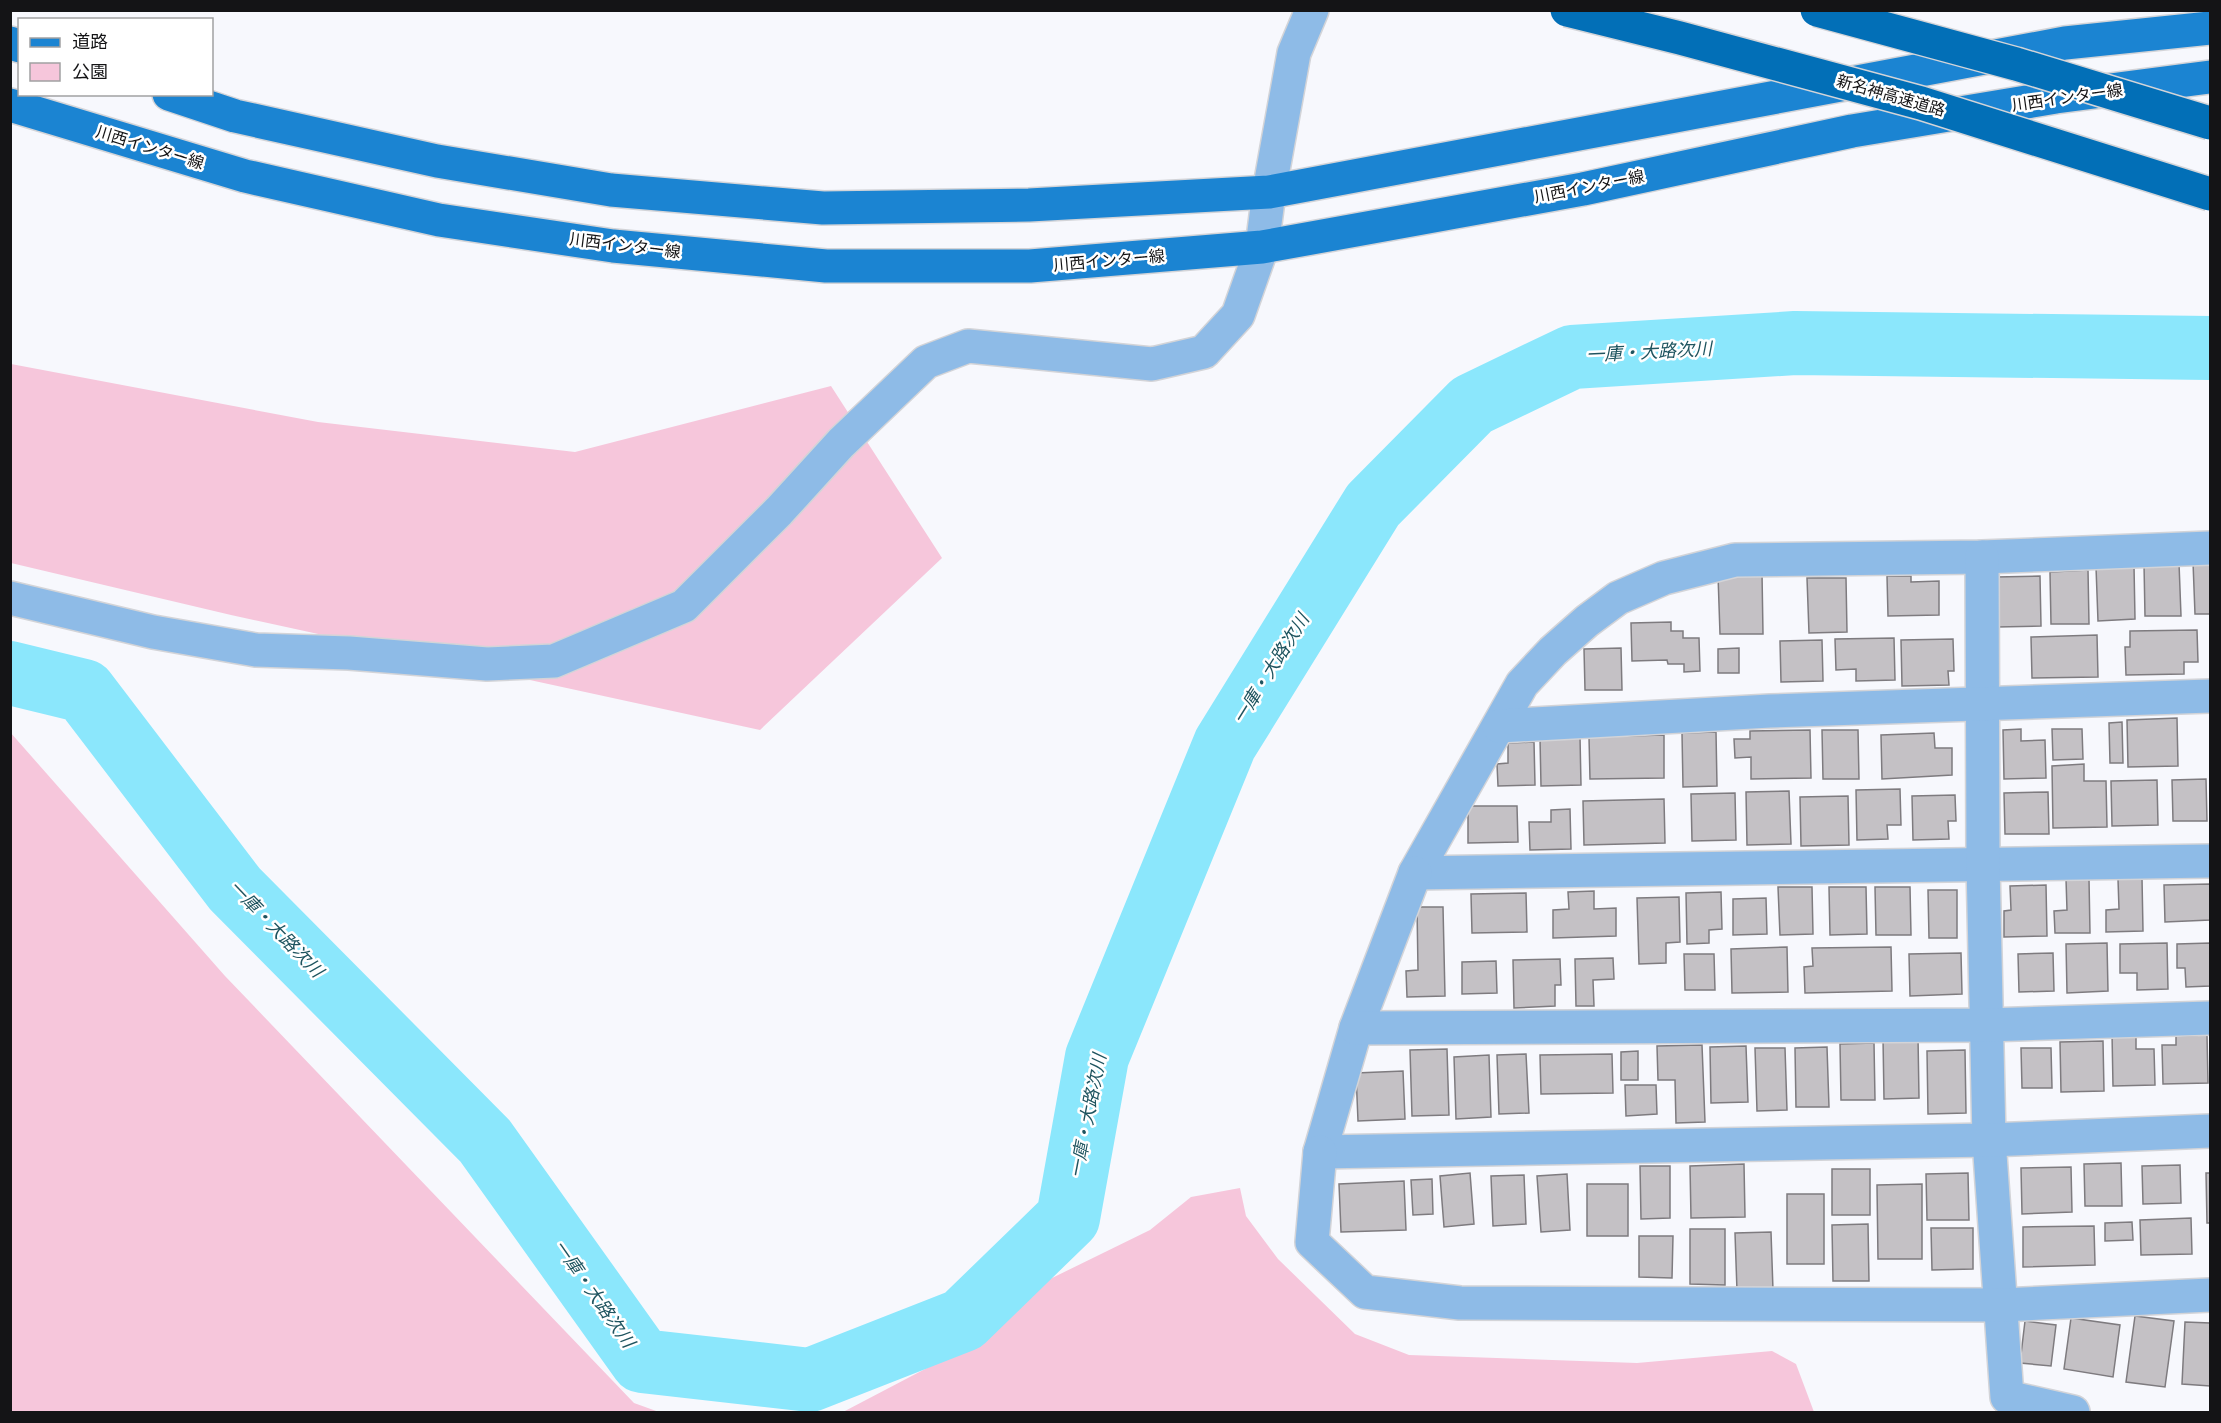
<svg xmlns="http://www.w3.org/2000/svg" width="2221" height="1423" font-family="Rubik,'Noto Sans JP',sans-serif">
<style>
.green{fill:#f6c6db}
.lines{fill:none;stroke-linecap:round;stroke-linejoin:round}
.river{stroke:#8be7fc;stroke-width:64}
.building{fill:#c4c1c5;stroke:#7e7b7f;stroke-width:1.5}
.minor-casing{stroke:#d3d4d8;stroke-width:36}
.major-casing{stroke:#d3d4d8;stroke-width:36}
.minor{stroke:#8ebbe7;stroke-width:33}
.major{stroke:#1b84d2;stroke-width:33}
.highway-bridge-casing{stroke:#d3d4d8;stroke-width:36;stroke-linecap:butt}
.highway-bridge{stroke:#026fb7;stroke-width:33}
.labels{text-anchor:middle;stroke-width:5;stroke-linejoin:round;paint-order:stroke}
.street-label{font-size:16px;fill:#141416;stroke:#fff}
.water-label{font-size:18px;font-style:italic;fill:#1e545f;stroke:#fff}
</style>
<rect width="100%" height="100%" fill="#f7f8fd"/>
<g class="green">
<path d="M 11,364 L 318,422 L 575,452 L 831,386 L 942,558 L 760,730 L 231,615 L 11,563 Z"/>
<path d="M 10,732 L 225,976 L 634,1403 L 659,1412 L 11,1412 Z"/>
<path d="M 1240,1188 L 1246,1216 L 1278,1259 L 1355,1334 L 1409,1355 L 1637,1363 L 1772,1351 L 1796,1364 L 1814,1412 L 843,1412 L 990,1335 L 1050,1279 L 1150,1230 L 1191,1197 Z"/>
</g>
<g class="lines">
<path class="river" d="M 10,673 L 84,691 L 235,889 L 485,1141 L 642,1361 L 810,1380 L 963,1320 L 1068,1218 L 1097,1057 L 1225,744 L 1373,505 L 1472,405 L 1572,357 L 1795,343 L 2210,348"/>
</g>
<g class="building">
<path d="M 2193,562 L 2210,562 L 2210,614 L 2195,614 Z"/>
<path d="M 2179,563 L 2181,616 L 2145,616 L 2144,564 Z"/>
<path d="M 2134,566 L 2135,619 L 2098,621 L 2096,567 Z"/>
<path d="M 2088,570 L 2089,624 L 2051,624 L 2050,572 Z"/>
<path d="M 1762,573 L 1763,634 L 1720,634 L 1718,575 Z"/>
<path d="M 1887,576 L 1911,576 L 1911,582 L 1939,581 L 1939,615 L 1888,616 Z"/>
<path d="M 2040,576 L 2041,626 L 1997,627 L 1996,577 Z"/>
<path d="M 1807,578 L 1846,578 L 1847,632 L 1809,633 Z"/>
<path d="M 1671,622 L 1671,631 L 1683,631 L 1683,638 L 1699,638 L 1700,671 L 1684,672 L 1684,664 L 1668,664 L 1667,660 L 1632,661 L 1631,623 Z"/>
<path d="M 2197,630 L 2198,662 L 2184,662 L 2184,674 L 2126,675 L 2125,647 L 2130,647 L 2130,631 Z"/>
<path d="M 2097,635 L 2098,677 L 2032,678 L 2031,637 Z"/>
<path d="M 1894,638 L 1895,680 L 1856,681 L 1856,669 L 1836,670 L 1835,639 Z"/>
<path d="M 1953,639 L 1954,671 L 1948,671 L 1949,685 L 1902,686 L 1901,640 Z"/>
<path d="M 1822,640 L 1823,681 L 1781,682 L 1780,641 Z"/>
<path d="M 1621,648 L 1622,690 L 1585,690 L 1584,649 Z"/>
<path d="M 1739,648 L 1739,673 L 1718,673 L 1718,649 Z"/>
<path d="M 2177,718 L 2178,766 L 2128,767 L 2127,720 Z"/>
<path d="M 2122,722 L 2123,763 L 2110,763 L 2109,723 Z"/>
<path d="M 2021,729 L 2021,741 L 2045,740 L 2046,778 L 2004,779 L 2003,730 Z"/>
<path d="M 2052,729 L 2082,729 L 2083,759 L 2053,760 Z"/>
<path d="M 1810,730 L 1811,778 L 1751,779 L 1751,757 L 1735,758 L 1734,739 L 1750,739 L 1750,731 Z"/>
<path d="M 1822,730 L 1858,730 L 1859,779 L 1823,779 Z"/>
<path d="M 1716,732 L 1717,786 L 1683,787 L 1682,733 Z"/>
<path d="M 1934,733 L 1935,748 L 1952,748 L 1952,775 L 1882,779 L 1881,735 Z"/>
<path d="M 1664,735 L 1664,778 L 1590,779 L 1589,737 Z"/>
<path d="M 1580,737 L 1581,785 L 1541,786 L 1540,738 Z"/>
<path d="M 1534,742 L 1535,785 L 1498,786 L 1497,764 L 1508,763 L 1508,743 Z"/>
<path d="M 2084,764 L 2084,781 L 2106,781 L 2107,827 L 2053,828 L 2052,766 Z"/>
<path d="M 2206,779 L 2207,821 L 2173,821 L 2172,780 Z"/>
<path d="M 2157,780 L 2158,825 L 2112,826 L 2111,781 Z"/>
<path d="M 1900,789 L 1901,825 L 1887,825 L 1888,839 L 1857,840 L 1856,790 Z"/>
<path d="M 1789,791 L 1791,844 L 1747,845 L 1746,792 Z"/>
<path d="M 2048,792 L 2049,834 L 2005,834 L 2004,793 Z"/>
<path d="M 1735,793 L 1736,840 L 1692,841 L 1691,794 Z"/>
<path d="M 1955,795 L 1956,821 L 1948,821 L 1949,839 L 1913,840 L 1912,796 Z"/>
<path d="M 1848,796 L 1849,845 L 1801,846 L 1800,797 Z"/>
<path d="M 1664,799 L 1665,843 L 1584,845 L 1583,801 Z"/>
<path d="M 1468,806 L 1517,806 L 1518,842 L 1468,843 Z"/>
<path d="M 1570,809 L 1571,849 L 1530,850 L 1529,822 L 1551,822 L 1551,810 Z"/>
<path d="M 2142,878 L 2143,931 L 2106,932 L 2106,910 L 2119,909 L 2118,879 Z"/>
<path d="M 2066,879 L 2089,879 L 2090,933 L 2055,933 L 2054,911 L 2067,910 Z"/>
<path d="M 2210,884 L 2210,920 L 2165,922 L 2164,885 Z"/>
<path d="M 2046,885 L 2047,936 L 2004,937 L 2004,911 L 2011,910 L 2010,886 Z"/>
<path d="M 1778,887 L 1812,887 L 1813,934 L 1780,935 Z"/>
<path d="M 1829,887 L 1866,887 L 1867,934 L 1830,935 Z"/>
<path d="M 1875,887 L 1910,887 L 1911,935 L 1876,935 Z"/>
<path d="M 1928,890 L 1957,890 L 1957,938 L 1929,938 Z"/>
<path d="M 1594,891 L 1594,909 L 1616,908 L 1616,936 L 1553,938 L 1553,910 L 1569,909 L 1568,892 Z"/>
<path d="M 1721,892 L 1722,929 L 1709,930 L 1709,943 L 1687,944 L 1686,893 Z"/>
<path d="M 1526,893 L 1527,932 L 1472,933 L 1471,894 Z"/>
<path d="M 1679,897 L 1680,942 L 1666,943 L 1666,963 L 1639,964 L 1637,898 Z"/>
<path d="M 1766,898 L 1767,934 L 1733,935 L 1733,899 Z"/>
<path d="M 1417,907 L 1443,907 L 1445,996 L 1407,997 L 1406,971 L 1418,970 Z"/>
<path d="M 2107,943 L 2108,991 L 2067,993 L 2066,944 Z"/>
<path d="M 2167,943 L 2168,989 L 2137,990 L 2137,973 L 2120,973 L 2120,944 Z"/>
<path d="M 2210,943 L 2210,986 L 2186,987 L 2185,968 L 2177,968 L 2177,944 Z"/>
<path d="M 1787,947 L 1788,992 L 1732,993 L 1731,949 Z"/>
<path d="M 1891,947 L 1892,991 L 1805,993 L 1804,967 L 1813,966 L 1812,948 Z"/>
<path d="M 1961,953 L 1962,994 L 1910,996 L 1909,954 Z"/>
<path d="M 2053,953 L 2054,991 L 2019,992 L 2018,954 Z"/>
<path d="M 1684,954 L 1714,954 L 1715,990 L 1685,990 Z"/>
<path d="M 1613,958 L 1614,979 L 1593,980 L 1594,1006 L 1576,1006 L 1575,959 Z"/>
<path d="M 1560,959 L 1561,985 L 1555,985 L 1555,1006 L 1514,1008 L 1513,960 Z"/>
<path d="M 1496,961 L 1497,993 L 1462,994 L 1462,962 Z"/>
<path d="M 2112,1033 L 2136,1033 L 2136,1049 L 2154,1049 L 2155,1085 L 2113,1086 Z"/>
<path d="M 2207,1035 L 2208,1083 L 2163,1084 L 2162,1045 L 2176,1045 L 2176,1036 Z"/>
<path d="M 1918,1037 L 1919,1098 L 1884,1099 L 1883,1038 Z"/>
<path d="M 2103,1041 L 2104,1091 L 2061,1092 L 2060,1042 Z"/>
<path d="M 1874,1043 L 1875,1100 L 1841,1100 L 1840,1044 Z"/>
<path d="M 1702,1045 L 1705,1122 L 1676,1123 L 1675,1080 L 1658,1080 L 1657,1046 Z"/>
<path d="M 1746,1046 L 1748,1102 L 1711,1103 L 1710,1047 Z"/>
<path d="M 1827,1047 L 1829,1107 L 1796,1107 L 1795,1048 Z"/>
<path d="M 1755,1048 L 1785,1048 L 1787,1110 L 1757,1111 Z"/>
<path d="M 2021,1048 L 2051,1048 L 2052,1088 L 2022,1088 Z"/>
<path d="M 1447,1049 L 1449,1115 L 1412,1116 L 1410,1050 Z"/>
<path d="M 1965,1050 L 1966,1113 L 1928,1114 L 1927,1051 Z"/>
<path d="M 1638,1051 L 1638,1080 L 1621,1080 L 1621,1052 Z"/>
<path d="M 1526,1054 L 1529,1113 L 1499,1114 L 1497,1055 Z"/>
<path d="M 1612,1054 L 1613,1093 L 1541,1094 L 1540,1055 Z"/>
<path d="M 1489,1055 L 1491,1117 L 1456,1119 L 1454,1057 Z"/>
<path d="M 1403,1071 L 1405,1119 L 1358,1121 L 1356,1073 Z"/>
<path d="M 1625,1085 L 1656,1085 L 1657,1114 L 1626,1116 Z"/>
<path d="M 2121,1163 L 2122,1206 L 2085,1206 L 2084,1164 Z"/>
<path d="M 1744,1164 L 1745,1217 L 1691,1218 L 1690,1166 Z"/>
<path d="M 2180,1165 L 2181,1203 L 2143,1204 L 2142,1166 Z"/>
<path d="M 1640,1166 L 1670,1166 L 1670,1218 L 1641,1219 Z"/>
<path d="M 2071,1167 L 2072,1212 L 2022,1214 L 2021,1168 Z"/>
<rect x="1832" y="1169" width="38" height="46"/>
<path d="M 1470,1173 L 1474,1224 L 1444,1227 L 1440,1176 Z"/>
<path d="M 1968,1173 L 1969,1220 L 1927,1220 L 1926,1174 Z"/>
<path d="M 2206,1173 L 2210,1173 L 2210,1223 L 2207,1223 Z"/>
<path d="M 1567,1174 L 1570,1230 L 1541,1232 L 1537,1176 Z"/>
<path d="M 1524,1175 L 1526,1224 L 1493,1226 L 1491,1176 Z"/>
<path d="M 1432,1179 L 1433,1214 L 1413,1215 L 1411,1180 Z"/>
<path d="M 1404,1181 L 1406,1230 L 1341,1232 L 1339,1184 Z"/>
<rect x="1587" y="1184" width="41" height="52"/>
<path d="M 1922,1184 L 1922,1259 L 1878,1259 L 1877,1185 Z"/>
<rect x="1787" y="1194" width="37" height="70"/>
<path d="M 2191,1218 L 2192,1254 L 2141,1255 L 2140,1220 Z"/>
<path d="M 2132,1222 L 2133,1240 L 2105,1241 L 2105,1223 Z"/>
<path d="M 1868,1224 L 1869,1281 L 1833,1281 L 1832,1225 Z"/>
<path d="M 2094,1226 L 2095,1265 L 2023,1267 L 2023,1227 Z"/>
<path d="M 1931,1228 L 1973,1228 L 1973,1269 L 1932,1270 Z"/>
<path d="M 1690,1229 L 1725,1229 L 1725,1285 L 1690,1284 Z"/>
<path d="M 1771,1232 L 1773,1290 L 1737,1291 L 1735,1233 Z"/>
<path d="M 1639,1236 L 1673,1236 L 1672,1278 L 1639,1277 Z"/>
<path d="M 2135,1316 L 2174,1321 L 2165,1387 L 2126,1382 Z"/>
<path d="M 2071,1318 L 2120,1325 L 2113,1377 L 2064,1369 Z"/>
<path d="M 2025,1321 L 2056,1325 L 2051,1366 L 2020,1363 Z"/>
<path d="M 2185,1322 L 2210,1323 L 2210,1386 L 2182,1384 Z"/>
</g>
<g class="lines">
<g class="minor-casing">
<g id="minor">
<path d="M 2210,548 L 1982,557 L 1735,560 L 1664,578 L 1618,598 L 1587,621 L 1553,651 L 1522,684 L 1415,873 L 2210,861"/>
<path d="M 1982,557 L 1983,863 L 1989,1140 L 2007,1397 L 2073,1412"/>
<path d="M 10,598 L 153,632 L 256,650 L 349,653 L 487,664 L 554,661 L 684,606 L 779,511 L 841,443 L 926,362 L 968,346 L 1152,364 L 1204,352 L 1238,315 L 1262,247 L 1269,192 L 1294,53 L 1312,10"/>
<path d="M 1499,726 L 1770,711 L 2210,696"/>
<path d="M 1415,873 L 1356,1028 L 1320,1152 L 1989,1140 L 2210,1131"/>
<path d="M 1356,1028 L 1987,1025 L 2210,1018"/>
<path d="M 1320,1152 L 1312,1242 L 1365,1292 L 1460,1303 L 2002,1305 L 2210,1295"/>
</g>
</g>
<g class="major-casing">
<g id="major">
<path d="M 10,43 L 20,46"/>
<path d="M 169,94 L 235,116 L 437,161 L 611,190 L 823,208 L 1029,205 L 1269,192 L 2065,43 L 2210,28"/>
<path d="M 10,105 L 245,176 L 439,220 L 613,246 L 826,266 L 1030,266 L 1262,247 L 1583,189 L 1852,131 L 2056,97 L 2210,77"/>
</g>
</g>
<use href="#minor" class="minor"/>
<use href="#major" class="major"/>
<g class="highway-bridge-casing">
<g id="highway-bridge">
<path d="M 1567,10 L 1680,38 L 1921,103 L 2210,194"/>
<path d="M 1817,10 L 2016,64 L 2210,123"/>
</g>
</g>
<use href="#highway-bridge" class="highway-bridge"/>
</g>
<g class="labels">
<g class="street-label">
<text transform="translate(1891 95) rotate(16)" y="6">新名神高速道路</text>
<text transform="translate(2067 97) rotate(-8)" y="6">川西インター線</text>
<text transform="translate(150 147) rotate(17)" y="6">川西インター線</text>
<text transform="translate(1589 186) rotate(-11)" y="6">川西インター線</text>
<text transform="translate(625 245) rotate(7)" y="6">川西インター線</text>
<text transform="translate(1109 260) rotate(-5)" y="6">川西インター線</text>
</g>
<g class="water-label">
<text transform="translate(1649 352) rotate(-3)" y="6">一庫・大路次川</text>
<text transform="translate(1271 669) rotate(-58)" y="6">一庫・大路次川</text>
<text transform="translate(276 929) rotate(46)" y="6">一庫・大路次川</text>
<text transform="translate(1088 1116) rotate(-79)" y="6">一庫・大路次川</text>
<text transform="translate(594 1294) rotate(55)" y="6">一庫・大路次川</text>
</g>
</g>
<rect width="2221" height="1423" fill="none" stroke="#141416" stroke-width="24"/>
<rect x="18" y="18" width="195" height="78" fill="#ffffff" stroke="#a1a1a2" stroke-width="1.5"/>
<rect x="30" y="38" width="30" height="9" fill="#1b84d2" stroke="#a1a1a2" stroke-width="1.5"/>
<text x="72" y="48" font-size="18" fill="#141416">道路</text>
<rect x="30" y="63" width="30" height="18" fill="#f6c6db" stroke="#a1a1a2" stroke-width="1.5"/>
<text x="72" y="78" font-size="18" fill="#141416">公園</text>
</svg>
